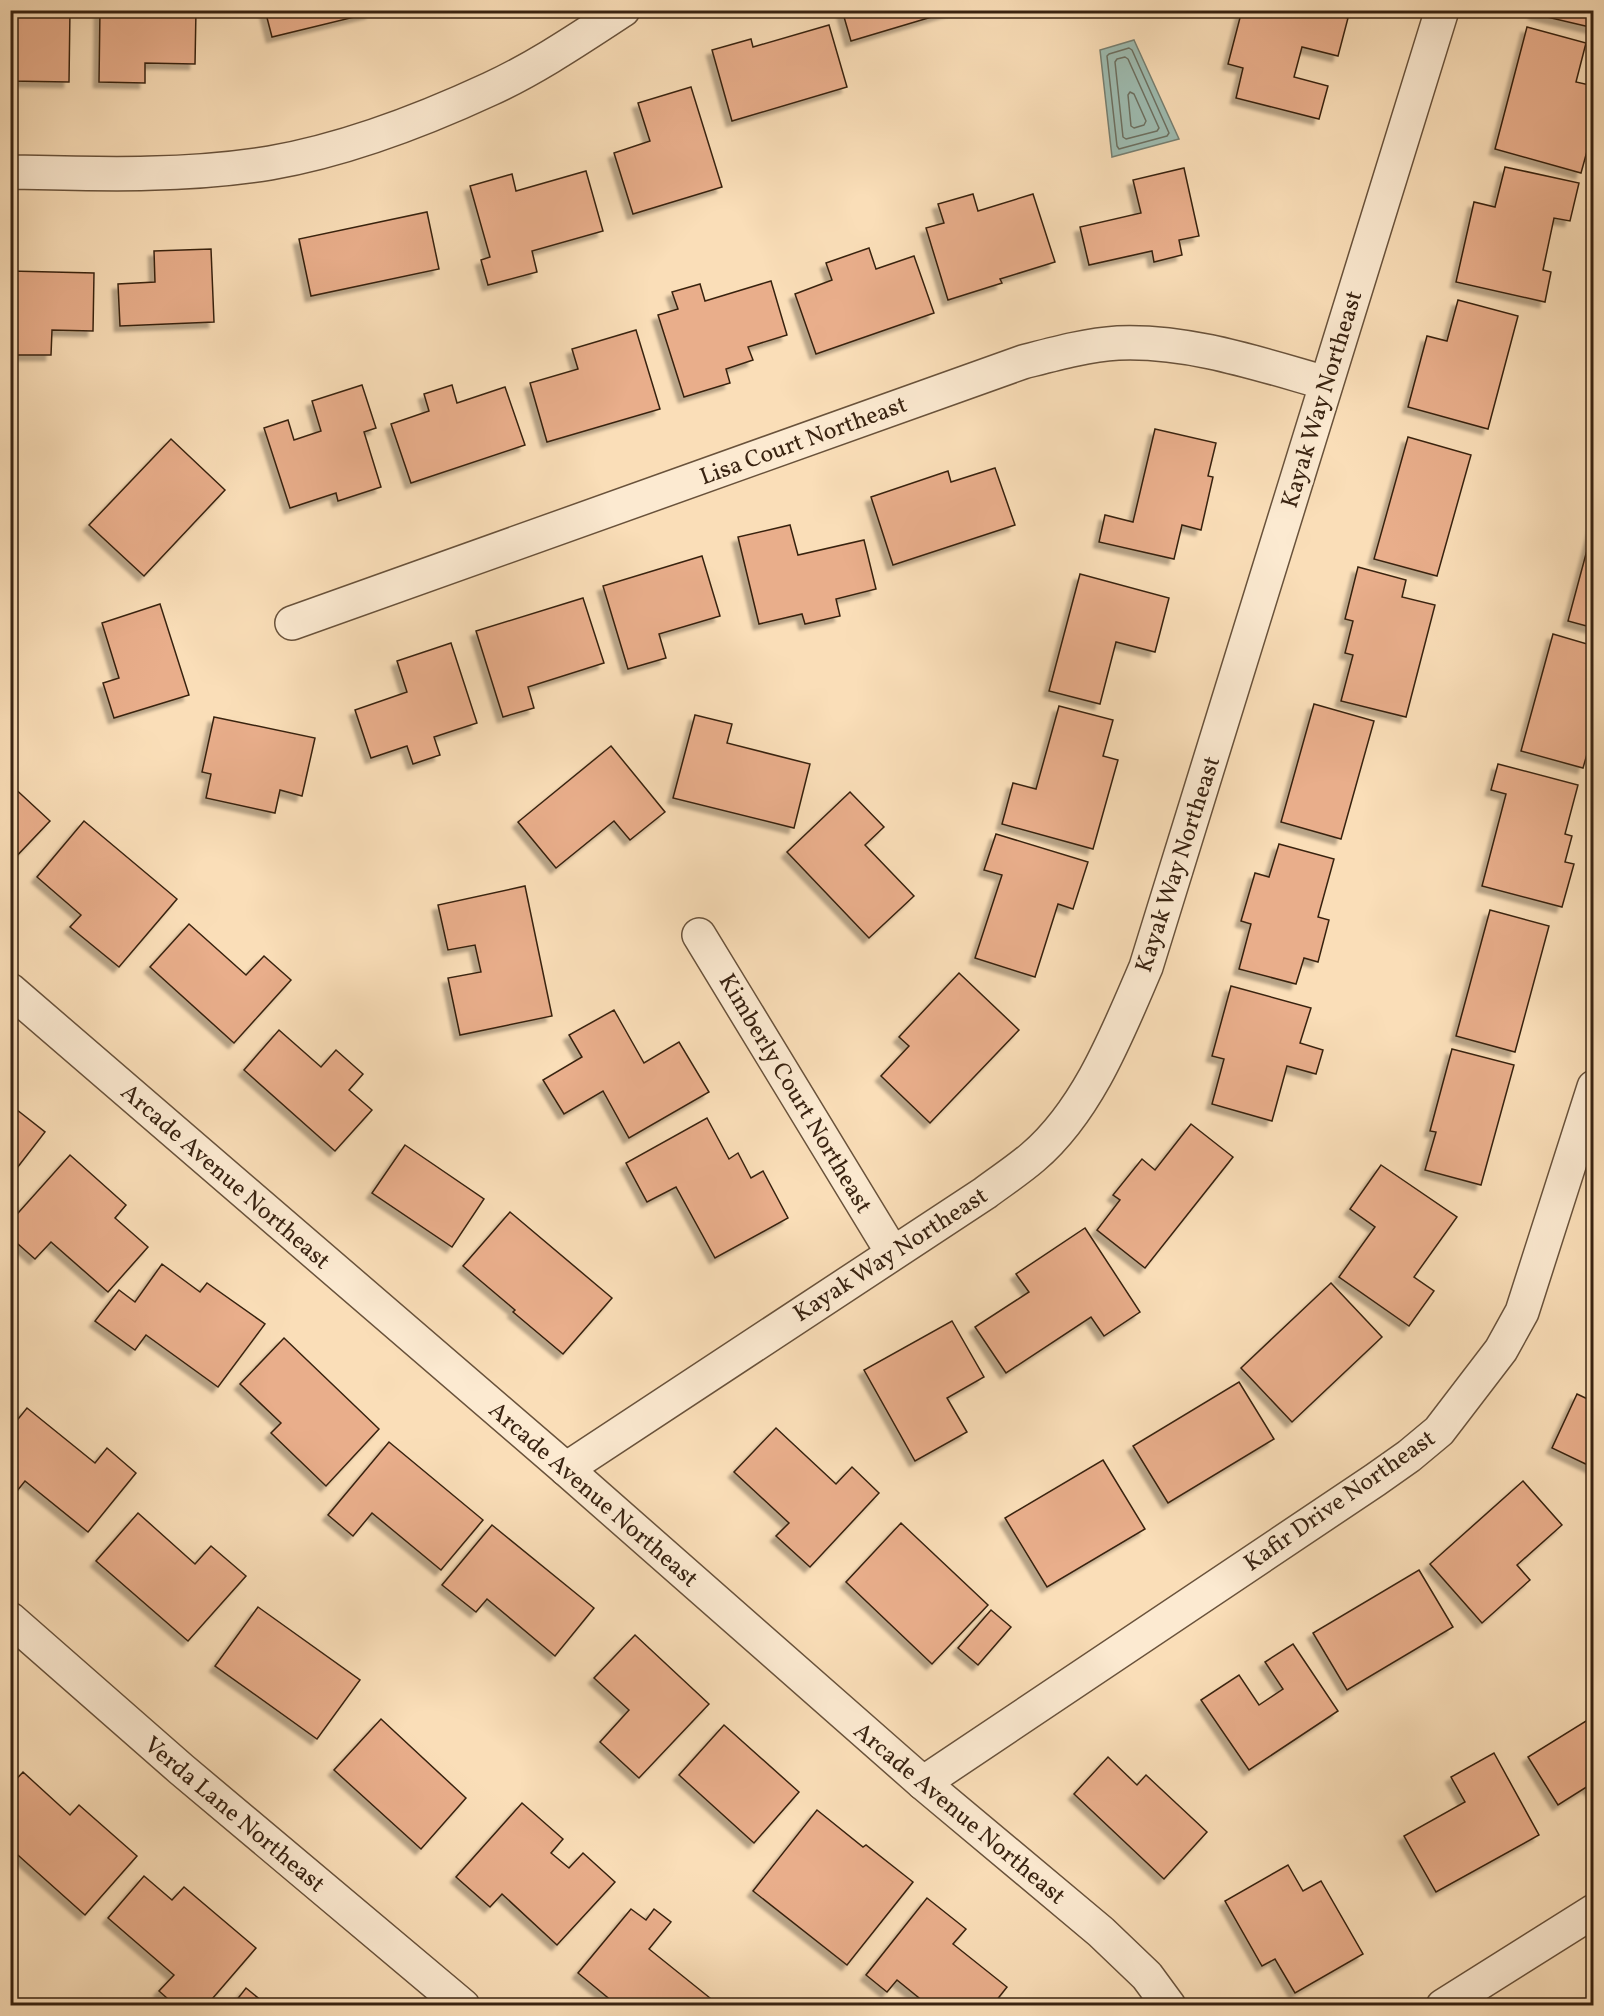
<svg xmlns="http://www.w3.org/2000/svg" width="1604" height="2016" font-family="Vollkorn,serif">
<style>
.water{fill:#9ebcb1;stroke:#767f71;stroke-width:1.5}
.lines{fill:none;stroke-linecap:round;stroke-linejoin:round}
.shore{stroke:#6c7061;stroke-width:1.5}
.building{fill:#e9ae8b;stroke:#392311;stroke-width:1.5;filter:url(#shadow)}
.street-casing{stroke:#69523b;stroke-width:36}
.street{stroke:#fcead1;stroke-width:33}
.labels{text-anchor:middle;stroke-width:6;stroke-linejoin:round;paint-order:stroke}
.street-label{font-size:24px;fill:#392311;stroke:#fcead1}
</style>
<defs>
<filter id="shadow"><feDropShadow dx="-5.5" dy="5.5" stdDeviation="1.5" flood-color="#0004"/></filter>
</defs>
<rect width="100%" height="100%" fill="#fadeb8"/>
<filter id="stains"><feTurbulence type="fractalNoise" baseFrequency=".00333" numOctaves="4"/><feColorMatrix values="0 0 0 0 .2 0 0 0 0 .09 0 0 0 0 .02 0 0 0 .5 -.17"/></filter>
<radialGradient id="worn" r=".72"><stop offset=".6" stop-color="#630" stop-opacity="0"/><stop offset="1" stop-color="#630" stop-opacity=".3"/></radialGradient>
<path class="water" d="M 1134,40 L 1179,139 L 1112,157 L 1100,50 Z"/>
<g class="lines">
<g class="shore">
<path d="M 1129,48 L 1132,50 L 1169,133 L 1167,136 L 1119,149 L 1117,146 L 1107,56 L 1109,54 Z"/>
<path d="M 1125,57 L 1128,59 L 1159,128 L 1157,131 L 1126,139 L 1123,137 L 1115,62 L 1117,59 Z"/>
<path d="M 1130,92 L 1134,94 L 1146,121 L 1144,125 L 1134,128 L 1131,126 L 1128,95 Z"/>
</g>
</g>
<g class="building">
<path d="M 10,10 L 70,10 L 69,82 L 10,81 Z"/>
<path d="M 100,10 L 196,10 L 195,64 L 145,63 L 145,83 L 99,82 Z"/>
<path d="M 265,10 L 371,10 L 371,13 L 272,37 Z"/>
<path d="M 842,10 L 955,10 L 851,41 Z"/>
<path d="M 1242,10 L 1320,10 L 1348,18 L 1338,56 L 1302,47 L 1294,77 L 1328,86 L 1319,119 L 1236,98 L 1243,68 L 1228,64 Z"/>
<path d="M 1535,10 L 1594,10 L 1594,28 L 1534,14 Z"/>
<path d="M 829,25 L 847,87 L 732,121 L 712,50 L 751,39 L 753,47 Z"/>
<path d="M 1527,27 L 1586,43 L 1576,82 L 1594,86 L 1594,126 L 1581,173 L 1495,149 Z"/>
<path d="M 691,87 L 722,187 L 633,214 L 614,153 L 650,141 L 638,103 Z"/>
<path d="M 1505,167 L 1579,183 L 1570,221 L 1554,218 L 1543,270 L 1551,272 L 1545,302 L 1456,282 L 1474,202 L 1495,207 Z"/>
<path d="M 1184,168 L 1199,236 L 1179,240 L 1182,255 L 1154,262 L 1152,251 L 1089,265 L 1080,227 L 1141,213 L 1133,180 Z"/>
<path d="M 586,171 L 603,231 L 532,251 L 537,272 L 488,285 L 481,260 L 490,257 L 470,186 L 512,174 L 516,191 Z"/>
<path d="M 973,194 L 978,211 L 1033,194 L 1055,262 L 1000,279 L 1002,283 L 948,300 L 926,228 L 944,223 L 938,204 Z"/>
<path d="M 427,212 L 439,269 L 311,296 L 299,239 Z"/>
<path d="M 869,248 L 876,269 L 914,256 L 934,313 L 816,354 L 795,294 L 832,280 L 826,263 Z"/>
<path d="M 211,249 L 214,322 L 120,326 L 118,284 L 155,282 L 154,251 Z"/>
<path d="M 10,271 L 94,273 L 93,331 L 52,330 L 51,355 L 10,355 Z"/>
<path d="M 771,281 L 787,335 L 748,347 L 753,360 L 726,369 L 730,383 L 684,397 L 658,315 L 678,309 L 672,292 L 700,284 L 705,301 Z"/>
<path d="M 1458,300 L 1518,316 L 1488,429 L 1408,407 L 1427,336 L 1447,341 Z"/>
<path d="M 636,330 L 660,409 L 547,442 L 530,383 L 578,369 L 572,349 Z"/>
<path d="M 362,385 L 376,428 L 364,432 L 381,487 L 338,501 L 336,493 L 290,508 L 264,428 L 288,420 L 294,440 L 321,431 L 312,401 Z"/>
<path d="M 452,385 L 457,403 L 505,387 L 525,445 L 411,483 L 391,424 L 429,411 L 424,394 Z"/>
<path d="M 1155,429 L 1216,443 L 1208,476 L 1213,477 L 1201,530 L 1182,525 L 1174,559 L 1099,542 L 1105,515 L 1133,522 Z"/>
<path d="M 1408,437 L 1471,455 L 1437,576 L 1374,559 Z"/>
<path d="M 171,439 L 225,490 L 144,576 L 89,525 Z"/>
<path d="M 995,468 L 1015,525 L 893,565 L 871,497 L 948,471 L 951,482 Z"/>
<path d="M 1594,524 L 1594,628 L 1568,621 Z"/>
<path d="M 790,525 L 798,555 L 864,540 L 876,589 L 836,599 L 840,616 L 805,624 L 802,614 L 759,624 L 738,537 Z"/>
<path d="M 702,556 L 720,616 L 659,634 L 666,658 L 628,669 L 603,586 Z"/>
<path d="M 1358,567 L 1406,580 L 1402,597 L 1435,605 L 1406,717 L 1341,701 L 1353,655 L 1345,653 L 1353,621 L 1345,619 Z"/>
<path d="M 1080,574 L 1169,598 L 1155,652 L 1116,642 L 1100,704 L 1049,691 Z"/>
<path d="M 583,598 L 604,663 L 528,687 L 534,708 L 503,717 L 476,631 Z"/>
<path d="M 160,604 L 189,695 L 114,718 L 103,683 L 119,678 L 102,623 Z"/>
<path d="M 1553,634 L 1594,646 L 1594,693 L 1588,716 L 1594,717 L 1594,730 L 1583,768 L 1521,751 Z"/>
<path d="M 451,643 L 477,723 L 434,737 L 440,755 L 413,764 L 407,746 L 371,758 L 355,710 L 407,692 L 397,661 Z"/>
<path d="M 1314,704 L 1374,721 L 1341,839 L 1281,822 Z"/>
<path d="M 1059,706 L 1113,720 L 1103,756 L 1118,760 L 1093,849 L 1002,824 L 1013,783 L 1036,789 Z"/>
<path d="M 695,715 L 732,724 L 727,743 L 810,764 L 794,828 L 673,798 Z"/>
<path d="M 214,717 L 315,738 L 302,796 L 280,790 L 275,813 L 206,798 L 211,774 L 202,772 Z"/>
<path d="M 611,746 L 665,812 L 630,840 L 614,821 L 556,868 L 518,822 Z"/>
<path d="M 1498,764 L 1578,785 L 1565,834 L 1572,836 L 1565,862 L 1574,864 L 1562,907 L 1482,886 L 1506,794 L 1491,790 Z"/>
<path d="M 10,784 L 50,821 L 10,863 Z"/>
<path d="M 850,792 L 884,827 L 865,845 L 914,896 L 869,938 L 787,852 Z"/>
<path d="M 84,821 L 177,899 L 119,967 L 70,927 L 81,915 L 37,877 Z"/>
<path d="M 996,834 L 1088,862 L 1073,909 L 1058,904 L 1035,977 L 975,958 L 1002,875 L 984,870 Z"/>
<path d="M 1279,844 L 1334,859 L 1318,917 L 1329,920 L 1318,962 L 1304,958 L 1296,984 L 1239,969 L 1251,924 L 1241,921 L 1255,873 L 1269,877 Z"/>
<path d="M 525,886 L 552,1016 L 460,1035 L 448,978 L 481,972 L 475,945 L 448,950 L 438,905 Z"/>
<path d="M 1490,910 L 1549,926 L 1515,1052 L 1456,1036 Z"/>
<path d="M 189,924 L 246,975 L 264,956 L 291,980 L 234,1043 L 150,967 Z"/>
<path d="M 959,973 L 1019,1030 L 930,1123 L 881,1076 L 909,1046 L 899,1037 Z"/>
<path d="M 1231,986 L 1311,1008 L 1300,1043 L 1323,1050 L 1316,1074 L 1287,1066 L 1272,1121 L 1212,1104 L 1224,1059 L 1212,1056 Z"/>
<path d="M 614,1010 L 644,1063 L 679,1042 L 709,1092 L 629,1138 L 603,1091 L 564,1114 L 543,1080 L 582,1057 L 569,1035 Z"/>
<path d="M 279,1030 L 321,1067 L 336,1050 L 363,1074 L 349,1090 L 372,1110 L 335,1151 L 244,1070 Z"/>
<path d="M 1452,1049 L 1514,1065 L 1481,1185 L 1425,1170 L 1436,1132 L 1430,1131 Z"/>
<path d="M 12,1106 L 45,1132 L 10,1177 L 10,1107 Z"/>
<path d="M 707,1118 L 729,1159 L 738,1153 L 751,1178 L 763,1171 L 788,1218 L 715,1258 L 676,1187 L 647,1202 L 626,1163 Z"/>
<path d="M 1191,1124 L 1233,1157 L 1145,1268 L 1097,1230 L 1120,1200 L 1113,1195 L 1142,1159 L 1155,1170 Z"/>
<path d="M 405,1145 L 484,1199 L 452,1247 L 372,1193 Z"/>
<path d="M 70,1155 L 126,1205 L 115,1218 L 148,1247 L 108,1292 L 51,1242 L 35,1259 L 10,1237 L 10,1222 Z"/>
<path d="M 1381,1165 L 1457,1217 L 1414,1277 L 1434,1291 L 1409,1326 L 1339,1277 L 1375,1227 L 1350,1209 Z"/>
<path d="M 510,1212 L 612,1298 L 563,1354 L 513,1312 L 515,1310 L 463,1266 Z"/>
<path d="M 1085,1228 L 1140,1312 L 1104,1336 L 1091,1317 L 1006,1373 L 975,1327 L 1029,1292 L 1016,1274 Z"/>
<path d="M 162,1264 L 200,1292 L 207,1283 L 265,1324 L 218,1387 L 146,1335 L 135,1350 L 95,1321 L 119,1290 L 135,1302 Z"/>
<path d="M 1331,1283 L 1382,1337 L 1292,1422 L 1241,1368 Z"/>
<path d="M 952,1321 L 984,1377 L 947,1398 L 967,1432 L 915,1461 L 864,1370 Z"/>
<path d="M 284,1338 L 379,1429 L 326,1486 L 271,1433 L 281,1423 L 240,1384 Z"/>
<path d="M 1239,1382 L 1274,1439 L 1168,1503 L 1133,1446 Z"/>
<path d="M 1577,1394 L 1594,1402 L 1594,1468 L 1552,1448 Z"/>
<path d="M 27,1408 L 95,1463 L 107,1448 L 136,1473 L 88,1532 L 25,1481 L 17,1491 L 10,1486 L 10,1429 Z"/>
<path d="M 776,1428 L 836,1484 L 852,1467 L 879,1493 L 810,1567 L 776,1536 L 789,1523 L 734,1472 Z"/>
<path d="M 389,1442 L 483,1520 L 441,1570 L 372,1513 L 353,1536 L 328,1515 Z"/>
<path d="M 1103,1460 L 1145,1529 L 1047,1587 L 1005,1518 Z"/>
<path d="M 1523,1481 L 1562,1525 L 1517,1565 L 1530,1580 L 1482,1623 L 1430,1564 Z"/>
<path d="M 138,1513 L 195,1564 L 211,1546 L 246,1576 L 188,1641 L 96,1561 Z"/>
<path d="M 901,1523 L 988,1605 L 932,1664 L 846,1582 Z"/>
<path d="M 492,1525 L 594,1608 L 555,1656 L 487,1599 L 476,1612 L 442,1585 Z"/>
<path d="M 1419,1570 L 1453,1627 L 1347,1690 L 1313,1633 Z"/>
<path d="M 258,1607 L 360,1680 L 317,1739 L 215,1666 Z"/>
<path d="M 991,1610 L 1011,1627 L 978,1665 L 958,1648 Z"/>
<path d="M 635,1635 L 709,1704 L 639,1778 L 600,1742 L 629,1710 L 594,1678 Z"/>
<path d="M 1293,1644 L 1338,1711 L 1249,1770 L 1201,1700 L 1239,1675 L 1259,1705 L 1283,1689 L 1265,1662 Z"/>
<path d="M 1594,1716 L 1594,1793 L 1588,1786 L 1558,1805 L 1528,1757 Z"/>
<path d="M 381,1719 L 466,1798 L 421,1849 L 334,1770 Z"/>
<path d="M 724,1725 L 799,1792 L 754,1843 L 679,1775 Z"/>
<path d="M 1494,1753 L 1539,1835 L 1436,1892 L 1404,1836 L 1465,1802 L 1451,1777 Z"/>
<path d="M 1108,1757 L 1137,1785 L 1146,1775 L 1207,1832 L 1164,1879 L 1074,1794 Z"/>
<path d="M 23,1772 L 70,1815 L 79,1805 L 137,1856 L 85,1915 L 10,1848 L 10,1786 Z"/>
<path d="M 522,1803 L 563,1839 L 551,1853 L 569,1868 L 583,1853 L 615,1882 L 557,1945 L 502,1894 L 490,1907 L 456,1877 Z"/>
<path d="M 817,1810 L 863,1847 L 866,1845 L 913,1882 L 847,1965 L 753,1891 Z"/>
<path d="M 1288,1865 L 1303,1891 L 1321,1881 L 1363,1954 L 1295,1993 L 1275,1959 L 1262,1966 L 1225,1901 Z"/>
<path d="M 144,1876 L 172,1900 L 184,1887 L 256,1948 L 206,2006 L 176,2006 L 159,1991 L 174,1975 L 108,1918 Z"/>
<path d="M 927,1898 L 966,1929 L 953,1944 L 1007,1987 L 992,2006 L 929,2006 L 897,1980 L 887,1992 L 866,1975 Z"/>
<path d="M 631,1909 L 646,1920 L 654,1909 L 671,1922 L 649,1949 L 710,1998 L 703,2006 L 618,2006 L 578,1973 Z"/>
<path d="M 246,1988 L 268,2006 L 232,2006 Z"/>
</g>
<g class="lines">
<g class="street-casing">
<g id="street">
<path d="M 10,172 C 97,174 184,177 270,163 C 345,150 421,121 490,89 C 536,68 580,38 623,10"/>
<path d="M 292,623 L 1023,362 C 1054,354 1086,345 1118,343 C 1189,340 1259,364 1326,383"/>
<path d="M 699,935 L 892,1252"/>
<path d="M 10,990 L 566,1469 L 923,1783 L 1101,1932 L 1147,1976 L 1169,2006"/>
<path d="M 566,1469 L 985,1193 C 1001,1181 1018,1170 1033,1157 C 1088,1110 1118,1032 1146,967 L 1442,10"/>
<path d="M 10,1619 L 181,1769 L 463,2006"/>
<path d="M 923,1783 L 1375,1480 L 1409,1456 L 1439,1431 L 1501,1350 L 1522,1312 L 1594,1087"/>
<path d="M 1443,2006 L 1594,1911"/>
</g>
</g>
<use href="#street" class="street"/>
</g>
<g class="labels">
<g class="street-label">
<text transform="translate(1321 399) rotate(-73)" y="8">Kayak Way Northeast</text>
<text transform="translate(803 440) rotate(-20)" y="8">Lisa Court Northeast</text>
<text transform="translate(1177 864) rotate(-72)" y="8">Kayak Way Northeast</text>
<text transform="translate(796 1093) rotate(59)" y="8">Kimberly Court Northeast</text>
<text transform="translate(226 1176) rotate(41)" y="8">Arcade Avenue Northeast</text>
<text transform="translate(890 1254) rotate(-33)" y="8">Kayak Way Northeast</text>
<text transform="translate(594 1494) rotate(41)" y="8">Arcade Avenue Northeast</text>
<text transform="translate(1339 1500) rotate(-35)" y="8">Kafir Drive Northeast</text>
<text transform="translate(960 1813) rotate(40)" y="8">Arcade Avenue Northeast</text>
<text transform="translate(235 1814) rotate(40)" y="8">Verda Lane Northeast</text>
</g>
</g>
<rect width="1604" height="2016" fill="none" stroke="#fadeb8" stroke-width="36"/>
<rect x="12" y="12" width="1580" height="1992" fill="none" stroke="#392311" stroke-width="3"/>
<rect x="18" y="18" width="1568" height="1980" fill="none" stroke="#392311" stroke-width="1.5"/>
<rect width="100%" height="100%" filter="url(#stains)"/>
<rect width="100%" height="100%" fill="url(#worn)"/>
</svg>
